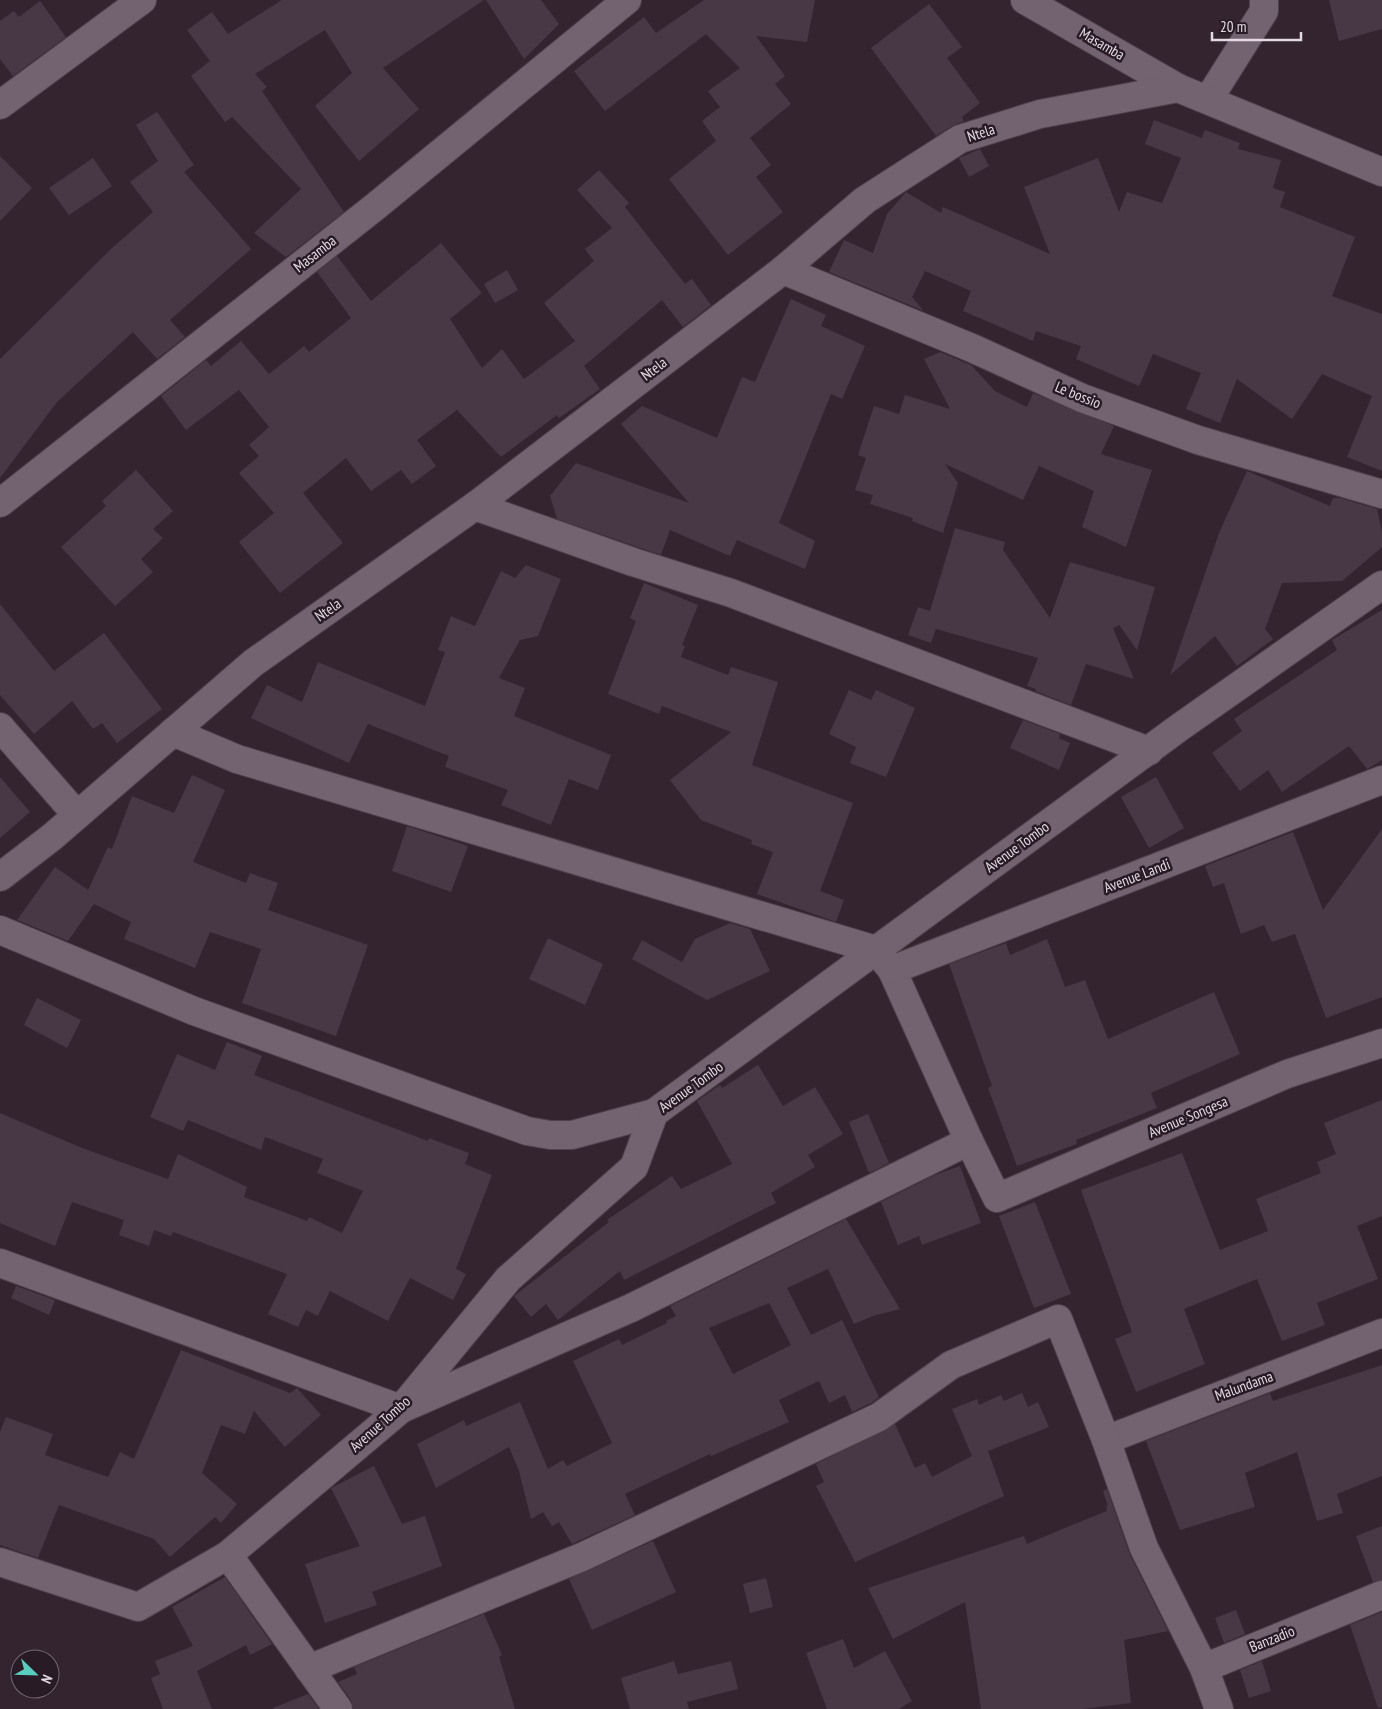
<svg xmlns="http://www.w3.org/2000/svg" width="1382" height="1709" font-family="'PT Sans Narrow',sans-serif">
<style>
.building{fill:#483845;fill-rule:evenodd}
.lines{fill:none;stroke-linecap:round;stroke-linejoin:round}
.minor-casing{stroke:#4f424c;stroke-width:30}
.minor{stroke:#73626f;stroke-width:28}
.labels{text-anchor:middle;stroke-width:5;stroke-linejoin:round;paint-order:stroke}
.street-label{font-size:15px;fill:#e3d9e1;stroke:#291b26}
</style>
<rect width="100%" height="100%" fill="#332430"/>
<g class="building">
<path d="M 282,0 L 484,0 L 383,68 L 419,109 L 359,161 L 315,106 L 352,73 L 325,30 L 255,74 L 267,87 L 262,91 L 344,212 L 286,257 L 254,233 L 301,189 L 232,117 L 225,122 L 191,76 L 210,61 L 187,30 L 212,12 L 228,34 Z"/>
<path d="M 486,0 L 541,0 L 559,24 L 524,59 Z"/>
<path d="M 704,0 L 815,0 L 807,42 L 756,36 L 785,76 L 775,84 L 791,104 L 750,138 L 771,165 L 756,177 L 783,212 L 728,255 L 669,179 L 716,141 L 702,121 L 720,107 L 708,91 L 740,68 L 706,34 L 605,111 L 574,71 L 644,17 L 656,33 Z"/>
<path d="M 1329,0 L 1382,0 L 1382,29 L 1339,41 Z"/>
<path d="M 40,1 L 66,37 L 13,76 L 0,59 L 0,21 L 14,11 L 19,17 Z"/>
<path d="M 929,4 L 962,47 L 947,58 L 980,103 L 962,117 L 964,121 L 952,126 L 936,136 L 871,48 Z"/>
<path d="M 157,112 L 194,165 L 184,172 L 251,249 L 170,320 L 185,337 L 157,359 L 133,332 L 57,402 L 0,478 L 0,359 L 111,249 L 153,212 L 130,182 L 158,161 L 136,125 Z"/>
<path d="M 1154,120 L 1202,138 L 1205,130 L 1240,143 L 1238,149 L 1281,160 L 1273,188 L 1285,192 L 1280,207 L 1355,237 L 1332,296 L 1382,314 L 1382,471 L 1347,457 L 1372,396 L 1322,374 L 1292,419 L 1237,379 L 1220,423 L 1186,409 L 1201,373 L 1153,354 L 1139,386 L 1076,359 L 1081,346 L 1036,331 L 1033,341 L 963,311 L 971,291 L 925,271 L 912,297 L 924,311 L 829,272 L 844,240 L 873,253 L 887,214 L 906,192 L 941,213 L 943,207 L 1050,254 L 1024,187 L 1098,158 L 1119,212 L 1127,192 L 1162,203 L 1181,158 L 1145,144 Z"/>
<path d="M 980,149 L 989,166 L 969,177 L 959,158 Z"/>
<path d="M 0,156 L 32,188 L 0,221 Z"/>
<path d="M 93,158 L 112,186 L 69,215 L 49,188 Z"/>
<path d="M 599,170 L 629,203 L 625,207 L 685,284 L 692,279 L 711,305 L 683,327 L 662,300 L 584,366 L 600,389 L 559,418 L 557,415 L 501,457 L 457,410 L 417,440 L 436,466 L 412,484 L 401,470 L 371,491 L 346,458 L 303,493 L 343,543 L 280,593 L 239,542 L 274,513 L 239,473 L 259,456 L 249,445 L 269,427 L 239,390 L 186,430 L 161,396 L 206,360 L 211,366 L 241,341 L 269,374 L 304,346 L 309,352 L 351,318 L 317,272 L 337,256 L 371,301 L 441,243 L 482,293 L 450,319 L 482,368 L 502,349 L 524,379 L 575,341 L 544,303 L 594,261 L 585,249 L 612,228 L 577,190 Z"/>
<path d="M 507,270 L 518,290 L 495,303 L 484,284 Z"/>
<path d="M 791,299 L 826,315 L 821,326 L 865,346 L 842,399 L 831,394 L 779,523 L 815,541 L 805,569 L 737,540 L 730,556 L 670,530 L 661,555 L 557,519 L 550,496 L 576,463 L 689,503 L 621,424 L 642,406 L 717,438 L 742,377 L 755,382 Z"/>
<path d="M 940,352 L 971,365 L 995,391 L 1027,407 L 1033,393 L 1114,426 L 1101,454 L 1152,470 L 1126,547 L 1082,527 L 1094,491 L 1039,466 L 1023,500 L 945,464 L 958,483 L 943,533 L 912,521 L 913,518 L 870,504 L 873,495 L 855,490 L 866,458 L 858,455 L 874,406 L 899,414 L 905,395 L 950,409 L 924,359 Z"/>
<path d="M 136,470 L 173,511 L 153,529 L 163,538 L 141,559 L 153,572 L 115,606 L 61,547 L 106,506 L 102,501 Z"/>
<path d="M 1247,471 L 1330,506 L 1333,498 L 1340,498 L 1377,509 L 1382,532 L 1382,547 L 1342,581 L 1282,583 L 1265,629 L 1273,639 L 1237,666 L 1215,636 L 1170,675 L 1219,533 Z"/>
<path d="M 955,528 L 1005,542 L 1003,550 L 1050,618 L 1070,562 L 1155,587 L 1137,650 L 1119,625 L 1113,628 L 1134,679 L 1086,664 L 1071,705 L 1035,691 L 1036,689 L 1027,686 L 1038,658 L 936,629 L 931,643 L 908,635 L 918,607 L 930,611 Z"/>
<path d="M 526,565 L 561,579 L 538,636 L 520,640 L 499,678 L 525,688 L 514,716 L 611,755 L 598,790 L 569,779 L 551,825 L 501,805 L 508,790 L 445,767 L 449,756 L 368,724 L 349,763 L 251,718 L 267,685 L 302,702 L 318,662 L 425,706 L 445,652 L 438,650 L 451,616 L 475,626 L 501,571 L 515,578 Z"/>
<path d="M 644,583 L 698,605 L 682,645 L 685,646 L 681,657 L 728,675 L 731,667 L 778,682 L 752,765 L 853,803 L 820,891 L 844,900 L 836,922 L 757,894 L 773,852 L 751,844 L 752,840 L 701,820 L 670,780 L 731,732 L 662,706 L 659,714 L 608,694 L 636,621 L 630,618 Z"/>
<path d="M 0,604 L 54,671 L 104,633 L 162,709 L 117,743 L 102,723 L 93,729 L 72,701 L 34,734 L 0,695 Z"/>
<path d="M 1382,610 L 1382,760 L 1367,769 L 1349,746 L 1282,792 L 1268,770 L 1240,791 L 1212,753 L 1242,731 L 1234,719 L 1337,650 L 1332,640 Z"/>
<path d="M 849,690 L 871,700 L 876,690 L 915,708 L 886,777 L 850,763 L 856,747 L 829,734 Z"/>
<path d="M 1023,720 L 1060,734 L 1059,738 L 1070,743 L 1059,770 L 1010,748 Z"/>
<path d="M 192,775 L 225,790 L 193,862 L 246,883 L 250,873 L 278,883 L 268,910 L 368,945 L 336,1036 L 242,1003 L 261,949 L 210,932 L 195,968 L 124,939 L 131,922 L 94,904 L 68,941 L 17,920 L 55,867 L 88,890 L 108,847 L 112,849 L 132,796 L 174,813 Z"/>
<path d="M 0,777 L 30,812 L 0,838 Z"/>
<path d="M 1156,777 L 1184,828 L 1149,848 L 1121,797 Z"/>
<path d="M 407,826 L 468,846 L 451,892 L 392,871 Z"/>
<path d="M 1382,829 L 1382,997 L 1326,1018 L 1295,934 L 1272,942 L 1264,925 L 1241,934 L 1224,883 L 1213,887 L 1205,866 L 1293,832 L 1323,910 Z"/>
<path d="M 730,923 L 750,929 L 770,971 L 707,1000 L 632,959 L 642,940 L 682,962 L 695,939 Z"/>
<path d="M 548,938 L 603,964 L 585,1005 L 529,979 Z"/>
<path d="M 1047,939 L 1065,987 L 1085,980 L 1108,1039 L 1214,992 L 1240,1054 L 1151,1093 L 1157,1108 L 1076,1140 L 1077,1144 L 1017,1166 L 988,1088 L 992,1086 L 949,964 L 1006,943 L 1010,955 Z"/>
<path d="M 37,998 L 81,1020 L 67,1048 L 24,1025 Z"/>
<path d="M 227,1042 L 262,1056 L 254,1075 L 428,1141 L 429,1138 L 469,1153 L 465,1164 L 492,1175 L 456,1269 L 466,1274 L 453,1300 L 410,1278 L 388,1321 L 330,1291 L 318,1316 L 306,1310 L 298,1327 L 268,1314 L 287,1274 L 173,1232 L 171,1236 L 154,1230 L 149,1246 L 119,1235 L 124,1220 L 72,1202 L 55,1246 L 0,1223 L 0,1113 L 82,1148 L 168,1179 L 178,1154 L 247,1187 L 244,1197 L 307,1221 L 309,1217 L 342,1233 L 363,1191 L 317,1173 L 323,1159 L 265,1137 L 261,1150 L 188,1120 L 183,1131 L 150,1117 L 177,1054 L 215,1070 Z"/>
<path d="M 758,1065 L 783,1106 L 815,1087 L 843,1134 L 808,1155 L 815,1167 L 771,1193 L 776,1203 L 624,1280 L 620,1271 L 558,1320 L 546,1304 L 531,1317 L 514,1296 L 609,1222 L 607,1220 L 672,1176 L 681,1189 L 732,1164 L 697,1101 L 720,1085 L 722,1088 Z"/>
<path d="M 1382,1100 L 1382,1216 L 1357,1226 L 1378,1279 L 1317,1303 L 1325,1325 L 1282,1341 L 1257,1279 L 1184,1309 L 1205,1364 L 1136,1392 L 1115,1339 L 1132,1332 L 1081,1190 L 1182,1153 L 1220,1250 L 1268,1231 L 1256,1199 L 1321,1173 L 1317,1162 L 1336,1154 L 1324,1123 Z"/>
<path d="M 868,1114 L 889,1163 L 869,1173 L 849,1122 Z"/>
<path d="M 960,1166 L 981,1223 L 922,1245 L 919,1236 L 898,1245 L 881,1202 L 935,1175 Z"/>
<path d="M 1035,1202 L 1071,1294 L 1034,1308 L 999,1216 Z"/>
<path d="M 846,1219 L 900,1309 L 873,1316 L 854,1324 L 828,1269 L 787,1288 L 811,1335 L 842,1320 L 879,1397 L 871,1403 L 852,1412 L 845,1395 L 829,1403 L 819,1381 L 779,1400 L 789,1422 L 711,1456 L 710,1454 L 625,1494 L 635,1515 L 572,1544 L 559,1522 L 552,1526 L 543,1512 L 531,1519 L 519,1471 L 509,1447 L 436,1488 L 417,1444 L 464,1420 L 466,1426 L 520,1402 L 548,1469 L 563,1460 L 567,1466 L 612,1443 L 573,1361 L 619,1339 L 622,1345 L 667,1323 L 666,1321 L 676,1316 L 670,1306 ZM 769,1303 L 791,1345 L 733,1374 L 709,1328 Z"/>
<path d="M 16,1286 L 55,1300 L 49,1315 L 11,1298 Z"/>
<path d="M 181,1350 L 290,1393 L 297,1388 L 321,1415 L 285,1447 L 254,1411 L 245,1434 L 221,1425 L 202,1473 L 237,1504 L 221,1523 L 215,1517 L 170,1557 L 154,1539 L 59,1505 L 38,1558 L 0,1545 L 0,1432 L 6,1417 L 53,1434 L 45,1455 L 108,1477 L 120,1452 L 134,1459 Z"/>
<path d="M 1382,1365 L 1382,1476 L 1337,1494 L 1343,1513 L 1317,1521 L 1297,1452 L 1245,1473 L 1255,1507 L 1180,1530 L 1146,1441 L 1270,1393 L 1273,1401 Z"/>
<path d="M 1022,1393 L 1028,1407 L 1038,1402 L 1049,1427 L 988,1451 L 1004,1496 L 855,1562 L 816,1486 L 824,1482 L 816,1464 L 895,1424 L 915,1468 L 925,1463 L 932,1477 L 972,1456 L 952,1409 L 977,1399 L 979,1405 L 1001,1395 L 1004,1401 Z"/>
<path d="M 374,1466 L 402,1524 L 425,1516 L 442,1566 L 372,1592 L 377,1605 L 325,1623 L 305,1564 L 360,1546 L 331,1488 Z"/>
<path d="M 1107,1489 L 1130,1555 L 1168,1631 L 1124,1640 L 1131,1703 L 1082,1709 L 981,1709 L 965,1602 L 893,1639 L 868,1588 L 1024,1536 L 1027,1544 L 1072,1525 L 1107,1511 L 1106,1506 L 1108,1506 L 1103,1491 Z"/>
<path d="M 1382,1526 L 1382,1580 L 1373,1582 L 1356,1536 Z"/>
<path d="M 653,1541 L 676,1592 L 592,1630 L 569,1579 Z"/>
<path d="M 225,1577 L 272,1644 L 250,1655 L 246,1645 L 197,1671 L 212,1709 L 163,1709 L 151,1678 L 160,1674 L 155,1661 L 193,1646 L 172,1607 Z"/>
<path d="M 766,1578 L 773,1607 L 750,1613 L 743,1584 Z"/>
<path d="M 1236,1610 L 1245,1634 L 1224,1643 L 1215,1618 Z"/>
<path d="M 1382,1612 L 1382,1707 L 1378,1708 L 1350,1625 Z"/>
<path d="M 484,1614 L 502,1655 L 499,1657 L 515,1709 L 353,1709 L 351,1700 L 338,1682 L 357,1674 L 354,1667 Z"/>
<path d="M 843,1639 L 854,1668 L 885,1651 L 912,1701 L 899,1709 L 827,1709 L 806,1653 Z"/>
<path d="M 674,1661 L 678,1674 L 731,1661 L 738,1689 L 687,1702 L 689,1709 L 630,1709 L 621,1678 Z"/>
<path d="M 1262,1661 L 1271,1691 L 1249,1698 L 1240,1670 Z"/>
<path d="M 308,1694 L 319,1709 L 273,1709 L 273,1708 Z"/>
</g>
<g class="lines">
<g class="minor-casing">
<g id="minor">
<path d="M 1025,0 L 1178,88"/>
<path d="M 1208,100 L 1264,11 L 1264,0"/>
<path d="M 0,105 L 142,0"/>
<path d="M 783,270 L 972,348 L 1082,398 L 1198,440 L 1382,494"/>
<path d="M 0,503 L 376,206 L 627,0"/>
<path d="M 475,506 L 633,562 L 731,593 L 1149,751"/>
<path d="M 0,727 L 77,815"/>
<path d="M 173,732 L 237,759 L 876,950 L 892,970 L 969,1141 L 997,1198 L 1287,1074 L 1382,1043"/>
<path d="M 0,877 L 52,837 L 253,663 L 475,506 L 783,270 L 865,200 L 960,139 L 1040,114 L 1178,88 L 1382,172"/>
<path d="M 0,930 L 194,1011 L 527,1131 L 550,1135 L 572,1135 L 654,1113"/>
<path d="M 892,970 L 1382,780"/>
<path d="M 0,1263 L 401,1409 L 631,1308 L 969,1141"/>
<path d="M 1106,1440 L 1382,1333"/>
<path d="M 228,1555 L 338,1709"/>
<path d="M 0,1562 L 138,1607 L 228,1555 L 401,1409 L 508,1279 L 634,1167 L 654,1113 L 1180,727 L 1382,585"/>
<path d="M 309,1669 L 582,1557 L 879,1417 L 951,1365 L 1058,1319 L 1106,1440 L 1144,1548 L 1204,1668"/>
<path d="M 1219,1709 L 1204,1668 L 1382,1595"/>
</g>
</g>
<use href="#minor" class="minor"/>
</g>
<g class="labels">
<g class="street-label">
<text transform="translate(1102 44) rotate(30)" y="5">Masamba</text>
<text transform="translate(981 133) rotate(-18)" y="5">Ntela</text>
<text transform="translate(315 254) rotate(-38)" y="5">Masamba</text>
<text transform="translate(654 369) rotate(-37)" y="5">Ntela</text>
<text transform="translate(1078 395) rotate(22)" y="5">Le bossio</text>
<text transform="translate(328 610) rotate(-35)" y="5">Ntela</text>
<text transform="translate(1017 847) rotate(-36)" y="5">Avenue Tombo</text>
<text transform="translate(1137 876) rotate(-21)" y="5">Avenue Landi</text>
<text transform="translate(691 1087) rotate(-36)" y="5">Avenue Tombo</text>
<text transform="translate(1188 1117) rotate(-23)" y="5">Avenue Songesa</text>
<text transform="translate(1244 1386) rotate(-20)" y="5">Malundama</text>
<text transform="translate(380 1424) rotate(-42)" y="5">Avenue Tombo</text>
<text transform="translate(1272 1639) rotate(-22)" y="5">Banzadio</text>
</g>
</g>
<g transform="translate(35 1674) rotate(113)"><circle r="24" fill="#291b26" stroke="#736771"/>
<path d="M0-4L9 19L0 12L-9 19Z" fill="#59cebf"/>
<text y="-8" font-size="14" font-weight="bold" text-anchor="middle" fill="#e3d9e1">N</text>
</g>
<path d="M1212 32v8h89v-8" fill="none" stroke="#e3d9e1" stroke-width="2.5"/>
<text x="1220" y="32" font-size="15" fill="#e3d9e1" stroke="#291b26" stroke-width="4" paint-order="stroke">20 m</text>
</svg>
